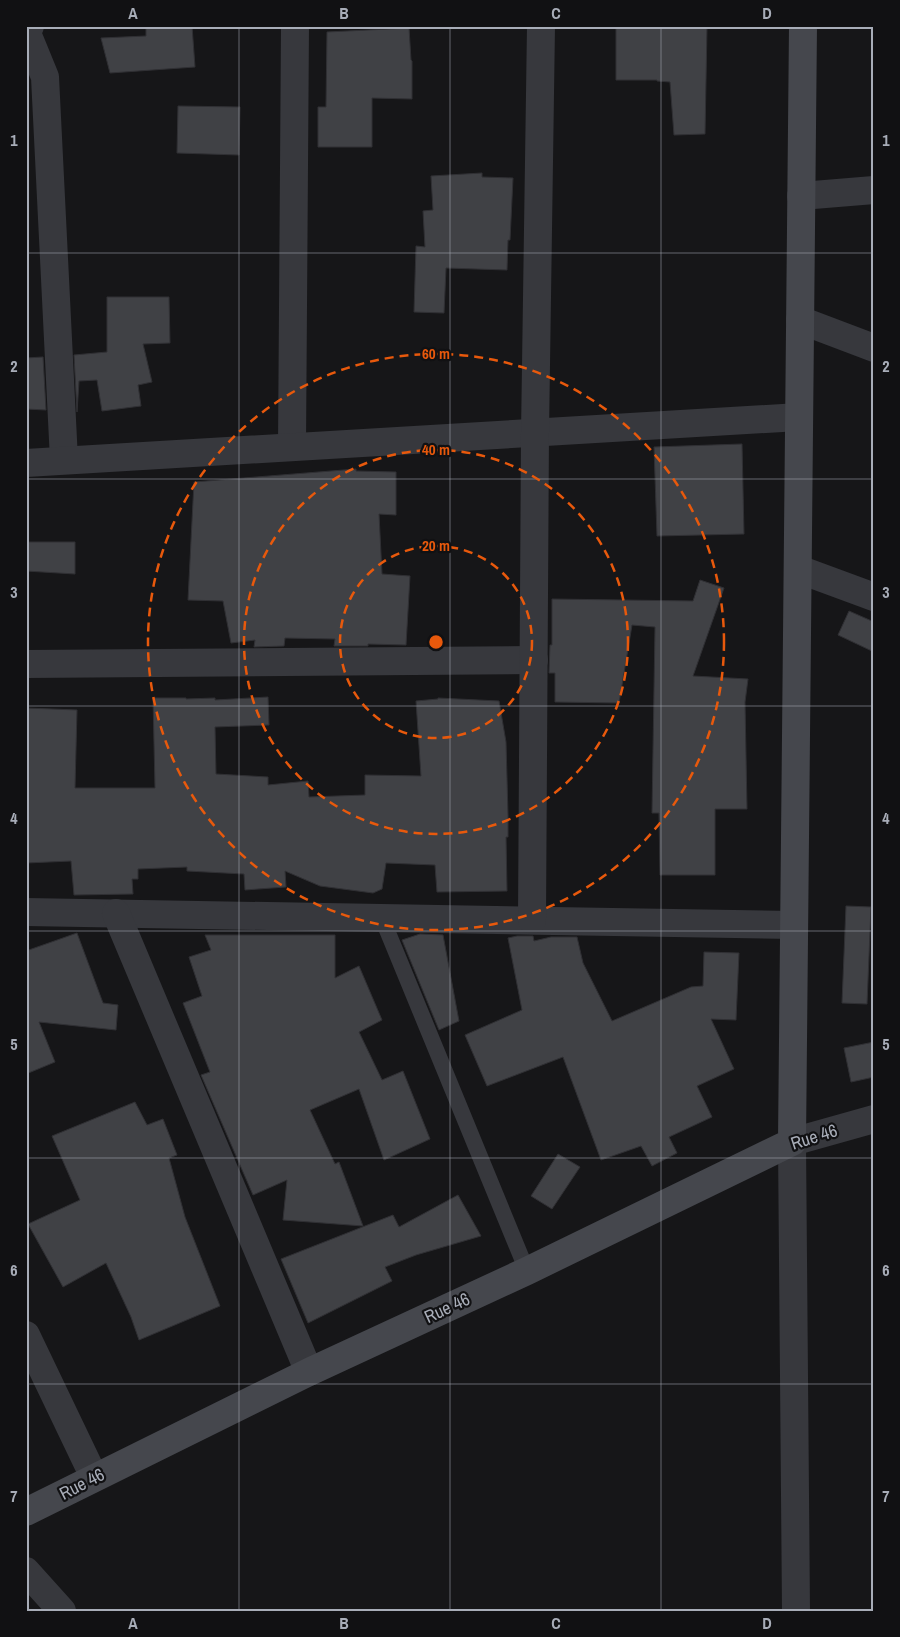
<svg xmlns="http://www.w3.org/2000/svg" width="900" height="1637" font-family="'Archivo Narrow',sans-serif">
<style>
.building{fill:#404145;stroke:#303034}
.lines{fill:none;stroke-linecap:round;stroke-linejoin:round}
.lane{stroke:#37383d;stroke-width:16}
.street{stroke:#37383d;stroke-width:28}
.secondary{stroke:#45474d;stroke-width:28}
.grid{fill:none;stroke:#a8adb8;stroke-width:1;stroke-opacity:0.55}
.ring{fill:none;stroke:#e8590c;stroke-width:2.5;stroke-dasharray:9 6}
.labels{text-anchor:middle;stroke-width:4.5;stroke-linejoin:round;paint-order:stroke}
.street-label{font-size:18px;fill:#a8adb8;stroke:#111113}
.centre{fill:#e8590c;stroke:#111113;stroke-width:2.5}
.ring-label{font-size:15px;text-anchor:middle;font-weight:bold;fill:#e8590c;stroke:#111113;stroke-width:4.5;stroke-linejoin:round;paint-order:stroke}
.neatline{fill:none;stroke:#a8adb8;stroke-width:2}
.grid-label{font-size:16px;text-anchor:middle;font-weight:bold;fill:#a8adb8}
</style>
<rect width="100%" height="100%" fill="#161618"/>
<g class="building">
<path d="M 146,26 L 192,26 L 195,67 L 110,73 L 101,38 L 146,36 Z"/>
<path d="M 616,26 L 707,26 L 705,134 L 674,135 L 670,82 L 657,81 L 657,80 L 616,80 Z"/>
<path d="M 409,28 L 411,60 L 412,61 L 412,99 L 372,98 L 372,147 L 318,147 L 318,107 L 326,107 L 327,32 Z"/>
<path d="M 178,106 L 240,107 L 239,155 L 177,153 Z"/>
<path d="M 482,173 L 482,177 L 513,178 L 510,240 L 508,240 L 507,270 L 446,268 L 444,313 L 414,312 L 416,246 L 425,247 L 423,211 L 433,210 L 431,176 Z"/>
<path d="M 107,297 L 169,297 L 170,343 L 143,344 L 152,382 L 138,385 L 141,406 L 102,411 L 97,380 L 79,381 L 77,412 L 74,355 L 107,352 Z"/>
<path d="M 43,357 L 46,410 L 26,409 L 26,358 Z"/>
<path d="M 742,444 L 744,534 L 657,536 L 654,447 Z"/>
<path d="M 356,469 L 356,471 L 396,472 L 396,515 L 379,514 L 382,574 L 410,576 L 406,645 L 368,644 L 368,646 L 334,646 L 335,639 L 285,638 L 284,646 L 254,647 L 255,640 L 231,643 L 223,601 L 188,600 L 194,482 Z"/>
<path d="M 26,542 L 75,542 L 75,574 L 26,571 Z"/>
<path d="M 700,580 L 724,588 L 693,676 L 748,679 L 745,702 L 747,809 L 715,809 L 715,875 L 660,875 L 659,813 L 652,813 L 655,627 L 632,625 L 619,703 L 555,702 L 555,673 L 549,673 L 550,645 L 552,645 L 552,599 L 693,601 Z"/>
<path d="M 849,611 L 874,622 L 874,652 L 838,635 Z"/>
<path d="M 268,697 L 269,725 L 215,727 L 216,774 L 268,777 L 268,785 L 308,781 L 309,797 L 365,795 L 365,775 L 421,776 L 416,701 L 438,699 L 438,698 L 499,701 L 506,742 L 508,815 L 508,837 L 506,837 L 507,891 L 437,892 L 435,865 L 386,863 L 382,889 L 373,893 L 320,886 L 285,871 L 286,887 L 245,890 L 244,874 L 187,871 L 187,867 L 138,869 L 138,879 L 132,879 L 133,894 L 74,895 L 71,861 L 26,863 L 26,708 L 77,710 L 75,788 L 155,788 L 153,698 L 186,698 L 186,699 L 215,698 L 215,700 Z"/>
<path d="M 846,906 L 871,907 L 867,1004 L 842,1003 Z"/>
<path d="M 77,933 L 103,1003 L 118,1005 L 116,1030 L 39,1022 L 55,1062 L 26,1074 L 26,951 Z"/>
<path d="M 420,934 L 443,935 L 459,1021 L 439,1030 L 402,940 Z"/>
<path d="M 205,935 L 335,935 L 335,978 L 359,966 L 382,1020 L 359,1032 L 382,1080 L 403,1071 L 430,1139 L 384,1160 L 359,1089 L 310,1110 L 335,1164 L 339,1162 L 363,1226 L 283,1220 L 287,1180 L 253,1195 L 201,1075 L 210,1072 L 183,1003 L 202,996 L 189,957 L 211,950 Z"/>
<path d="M 517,936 L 533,936 L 534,941 L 551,937 L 577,937 L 583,963 L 612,1021 L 691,987 L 703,986 L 704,952 L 739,953 L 736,1020 L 711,1019 L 734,1069 L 697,1086 L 712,1117 L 669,1137 L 677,1153 L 652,1166 L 641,1146 L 601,1160 L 563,1057 L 487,1086 L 465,1035 L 522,1010 L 508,938 Z"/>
<path d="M 874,1042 L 874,1077 L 851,1082 L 844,1048 Z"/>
<path d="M 135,1102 L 147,1125 L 163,1119 L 177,1155 L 169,1158 L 185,1217 L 220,1306 L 139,1340 L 131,1317 L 106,1263 L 63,1287 L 28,1224 L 80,1200 L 52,1136 Z"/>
<path d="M 558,1154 L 580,1167 L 552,1209 L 531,1196 Z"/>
<path d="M 458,1195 L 481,1236 L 416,1255 L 385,1267 L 392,1281 L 308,1323 L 281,1259 L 393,1215 L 399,1227 Z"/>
</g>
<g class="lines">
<path class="lane" d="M 382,918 L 527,1271"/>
<g class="street">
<path d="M 30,26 L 27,33 L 45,77 L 64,460"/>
<path d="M 801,196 L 874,190"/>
<path d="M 800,320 L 874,348"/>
<path d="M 292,447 L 295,26"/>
<path d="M 26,463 L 799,417"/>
<path d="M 798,569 L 874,597"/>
<path d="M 26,664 L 534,660"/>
<path d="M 26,912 L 794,925"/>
<path d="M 116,913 L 309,1372"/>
<path d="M 532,920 L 535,433 L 541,26"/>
<path d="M 26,1335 L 94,1477"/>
<path d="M 26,1571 L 62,1611"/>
<path d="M 796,1611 L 792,1142 L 874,1119"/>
</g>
<path class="secondary" d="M 26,1512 L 309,1372 L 527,1271 L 792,1142 L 803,26"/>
</g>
<path class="grid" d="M 239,26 L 239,1611M 450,26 L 450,1611M 661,26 L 661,1611M 26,253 L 874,253M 26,479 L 874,479M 26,706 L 874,706M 26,931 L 874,931M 26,1158 L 874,1158M 26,1384 L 874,1384"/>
<g class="ring">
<circle cx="436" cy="642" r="96"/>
<circle cx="436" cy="642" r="192"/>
<circle cx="436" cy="642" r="288"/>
</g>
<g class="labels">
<g class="street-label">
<text transform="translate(814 1137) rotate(-18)" y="6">Rue 46</text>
<text transform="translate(447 1308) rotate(-25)" y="6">Rue 46</text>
<text transform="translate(82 1484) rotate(-27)" y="6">Rue 46</text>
</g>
</g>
<circle cx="436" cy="642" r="8" class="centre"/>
<g class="ring-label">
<text x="436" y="359">60 m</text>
<text x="436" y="455">40 m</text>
<text x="436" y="551">20 m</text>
</g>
<rect width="900" height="1637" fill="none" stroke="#111113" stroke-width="55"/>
<rect x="28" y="28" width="844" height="1582" class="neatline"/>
<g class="grid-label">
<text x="133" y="19">A</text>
<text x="344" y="19">B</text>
<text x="556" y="19">C</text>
<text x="767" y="19">D</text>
<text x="14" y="146">1</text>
<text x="886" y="146">1</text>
<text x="14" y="372">2</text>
<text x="886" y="372">2</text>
<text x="14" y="598">3</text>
<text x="886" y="598">3</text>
<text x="14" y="824">4</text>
<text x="886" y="824">4</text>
<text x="14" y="1050">5</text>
<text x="886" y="1050">5</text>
<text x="14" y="1276">6</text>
<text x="886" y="1276">6</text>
<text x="14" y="1502">7</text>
<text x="886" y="1502">7</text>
<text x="133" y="1629">A</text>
<text x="344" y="1629">B</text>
<text x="556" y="1629">C</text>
<text x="767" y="1629">D</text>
</g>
</svg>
